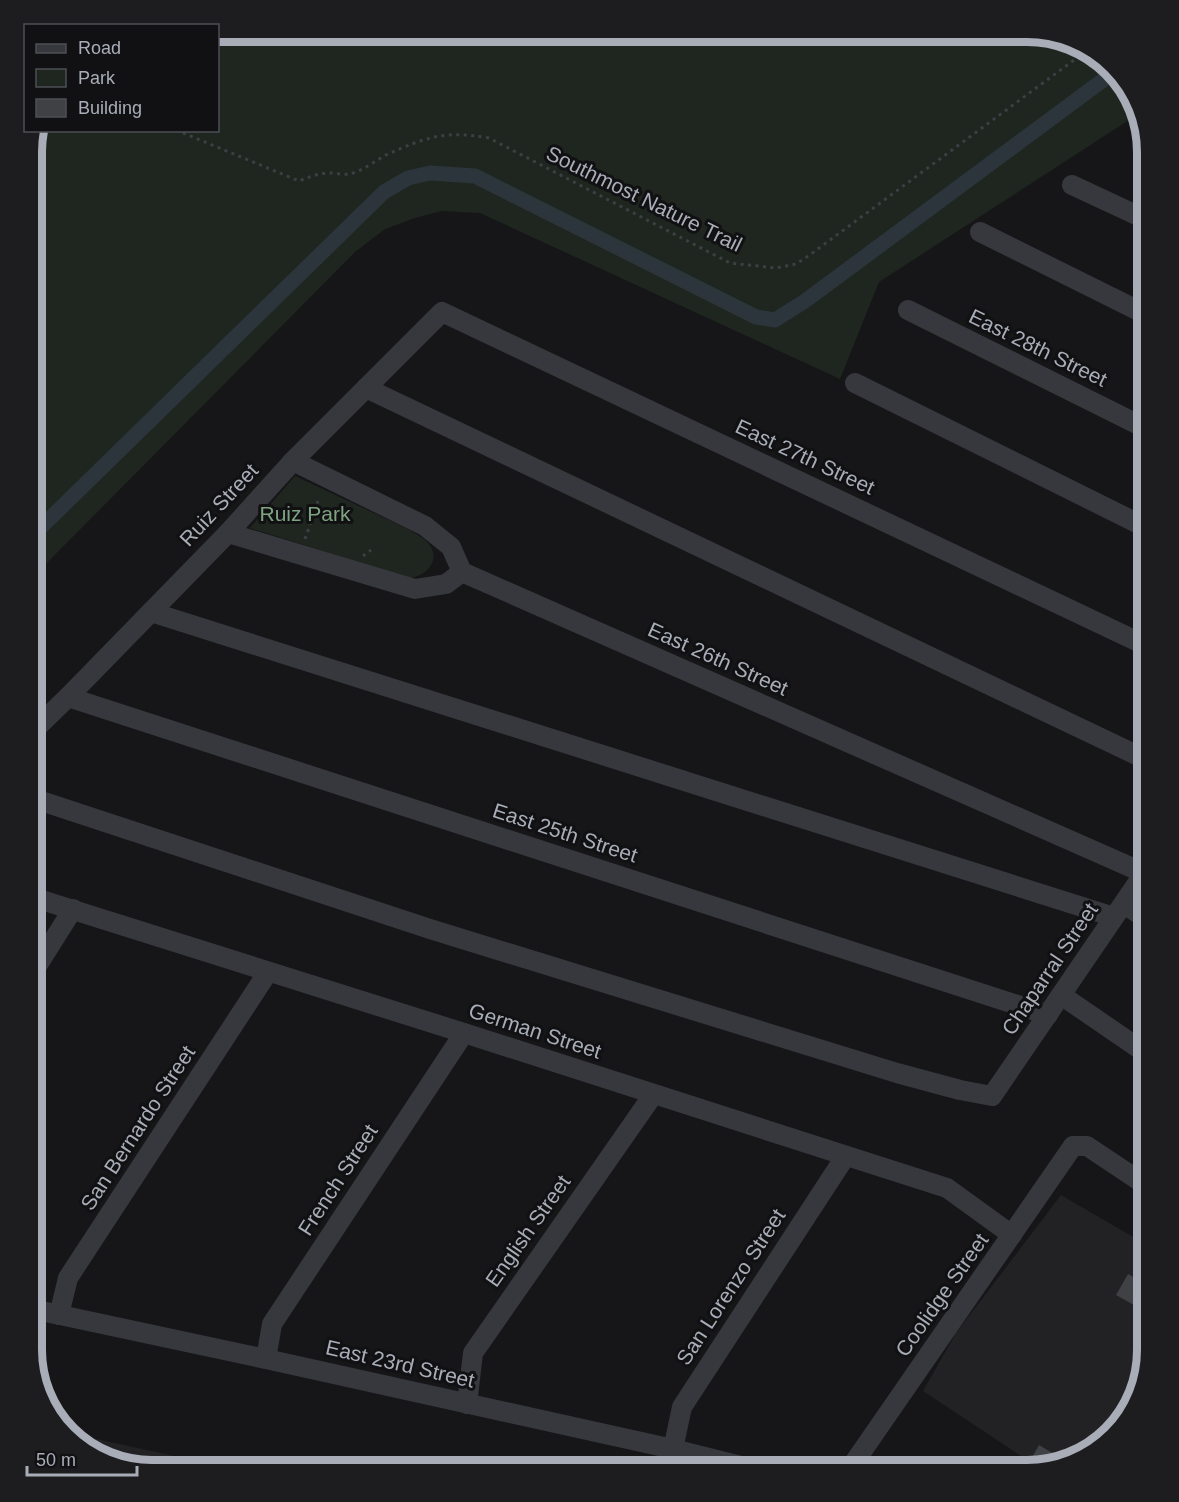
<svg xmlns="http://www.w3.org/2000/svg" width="1179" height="1502" font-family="Arial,sans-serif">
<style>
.built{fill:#222225}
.green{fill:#1e261f}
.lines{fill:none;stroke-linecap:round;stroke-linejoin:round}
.canal{stroke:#2c353c;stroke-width:15}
.building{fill:#404145}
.path{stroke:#3d3f44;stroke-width:3;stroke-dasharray:3 4.5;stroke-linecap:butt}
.minor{stroke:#37383d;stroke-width:20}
.labels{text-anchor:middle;stroke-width:6;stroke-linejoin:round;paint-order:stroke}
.street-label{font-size:21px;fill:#a8adb8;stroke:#111113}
.park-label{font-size:21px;fill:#7fa381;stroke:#111113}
.rim{fill:none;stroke:#a8adb8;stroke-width:8}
</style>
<rect width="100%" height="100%" fill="#161618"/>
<g class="built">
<path d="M 1061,1195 L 1147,1245 L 1147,1351 L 1132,1410 L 1094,1450 L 1028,1470 L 1014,1470 L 1021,1456 L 923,1391 L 956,1333 Z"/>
<path d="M 69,1433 L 238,1470 L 151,1470 L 92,1455 Z"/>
</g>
<g class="green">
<path d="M 218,32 L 1035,32 L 1087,47 L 1127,85 L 1140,126 L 1129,120 L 879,282 L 840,379 L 480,213 L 441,211 L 415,218 L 385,229 L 355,252 L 32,578 L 32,143 L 35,131 L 218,130 Z"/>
<path d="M 295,476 L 408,529 C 413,533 421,536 425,540 C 443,556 430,575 410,578 L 250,528 Z"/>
</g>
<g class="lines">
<path class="canal" d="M 32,536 L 384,192 L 408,178 L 430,173 L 475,176 L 756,317 L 775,320 L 805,301 L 1114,72"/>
</g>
<g class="building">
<path d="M 1128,1274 L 1148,1285 L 1148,1313 L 1116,1295 Z"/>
<path d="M 1039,1445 L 1064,1460 L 1025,1470 Z"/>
</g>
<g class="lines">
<g class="path">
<path d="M 176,130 L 299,181 C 309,177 319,173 330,173 C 336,173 343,175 349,174 C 361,172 375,161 386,155 C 426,137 445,130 489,138 L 730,263 L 776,268 L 796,264 L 811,254 L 1089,49"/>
<path d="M 305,539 L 318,501"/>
<path d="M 363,556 L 371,550"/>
</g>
<g class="minor">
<path d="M 1072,185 L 1147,220"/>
<path d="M 980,232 L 1147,315"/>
<path d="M 908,310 L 1147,429"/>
<path d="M 855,383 L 1147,528"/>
<path d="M 366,388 L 1147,760"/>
<path d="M 293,461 L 425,526 L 451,547 L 462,572 L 1144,873"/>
<path d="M 228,533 L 415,589 L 446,584 L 462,572"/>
<path d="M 151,612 L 1114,917"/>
<path d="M 68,697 L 1048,1015"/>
<path d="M 32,732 L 68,697 L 228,533 L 293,461 L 442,312 L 1147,646"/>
<path d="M 32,798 L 430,929 L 897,1073 L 960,1090 L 992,1096 L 1147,869"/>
<path d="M 32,897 L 464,1033 L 947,1188 L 1012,1235"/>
<path d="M 1124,904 L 1147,919"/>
<path d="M 32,974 L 73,909"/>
<path d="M 1061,995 L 1147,1054"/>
<path d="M 32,1309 L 266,1359 L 673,1449 L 757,1470"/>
<path d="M 59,1315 L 68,1278 L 268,972"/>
<path d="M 266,1359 L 272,1324 L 464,1033"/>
<path d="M 467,1404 L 473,1353 L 653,1095"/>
<path d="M 673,1449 L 682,1407 L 845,1157"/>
<path d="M 849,1470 L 1073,1146 L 1087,1146 L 1147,1186"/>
</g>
</g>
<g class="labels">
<g class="street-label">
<text transform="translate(644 199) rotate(26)" y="7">Southmost Nature Trail</text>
<text transform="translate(1038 348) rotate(26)" y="7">East 28th Street</text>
<text transform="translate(805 457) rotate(25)" y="7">East 27th Street</text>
<text transform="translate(219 505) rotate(-47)" y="7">Ruiz Street</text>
<text transform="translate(718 659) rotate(24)" y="7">East 26th Street</text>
<text transform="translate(565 833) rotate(18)" y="7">East 25th Street</text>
<text transform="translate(1050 969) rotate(-56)" y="7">Chaparral Street</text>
<text transform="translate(535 1031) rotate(18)" y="7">German Street</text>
<text transform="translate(138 1128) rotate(-57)" y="7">San Bernardo Street</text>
<text transform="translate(338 1180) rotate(-57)" y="7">French Street</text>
<text transform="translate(528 1231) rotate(-55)" y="7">English Street</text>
<text transform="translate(731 1287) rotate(-57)" y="7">San Lorenzo Street</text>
<text transform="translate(942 1295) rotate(-55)" y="7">Coolidge Street</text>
<text transform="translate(400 1364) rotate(13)" y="7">East 23rd Street</text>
</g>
<g class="park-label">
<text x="305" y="521">Ruiz Park</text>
</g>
</g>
<path d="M0 0H1179V1502H0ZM152 42H1027A110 110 0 0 1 1137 152V1350A110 110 0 0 1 1027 1460H152A110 110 0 0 1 42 1350V152A110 110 0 0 1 152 42Z" fill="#1d1d20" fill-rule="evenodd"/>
<path class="rim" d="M152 42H1027A110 110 0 0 1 1137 152V1350A110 110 0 0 1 1027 1460H152A110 110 0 0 1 42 1350V152A110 110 0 0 1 152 42Z"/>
<rect x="24" y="24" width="195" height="108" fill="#111113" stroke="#4d4f55" stroke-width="1.5"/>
<rect x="36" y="44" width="30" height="9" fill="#37383d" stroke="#4d4f55" stroke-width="1.5"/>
<text x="78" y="54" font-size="18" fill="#a8adb8">Road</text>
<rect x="36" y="69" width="30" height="18" fill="#1e261f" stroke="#4d4f55" stroke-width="1.5"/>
<text x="78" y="84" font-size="18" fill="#a8adb8">Park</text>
<rect x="36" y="99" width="30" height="18" fill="#404145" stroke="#4d4f55" stroke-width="1.5"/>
<text x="78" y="114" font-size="18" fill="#a8adb8">Building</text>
<path d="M27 1466v9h110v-9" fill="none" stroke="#a8adb8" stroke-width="3"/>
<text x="36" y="1466" font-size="18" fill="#a8adb8" stroke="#111113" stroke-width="4.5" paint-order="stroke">50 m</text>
</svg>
